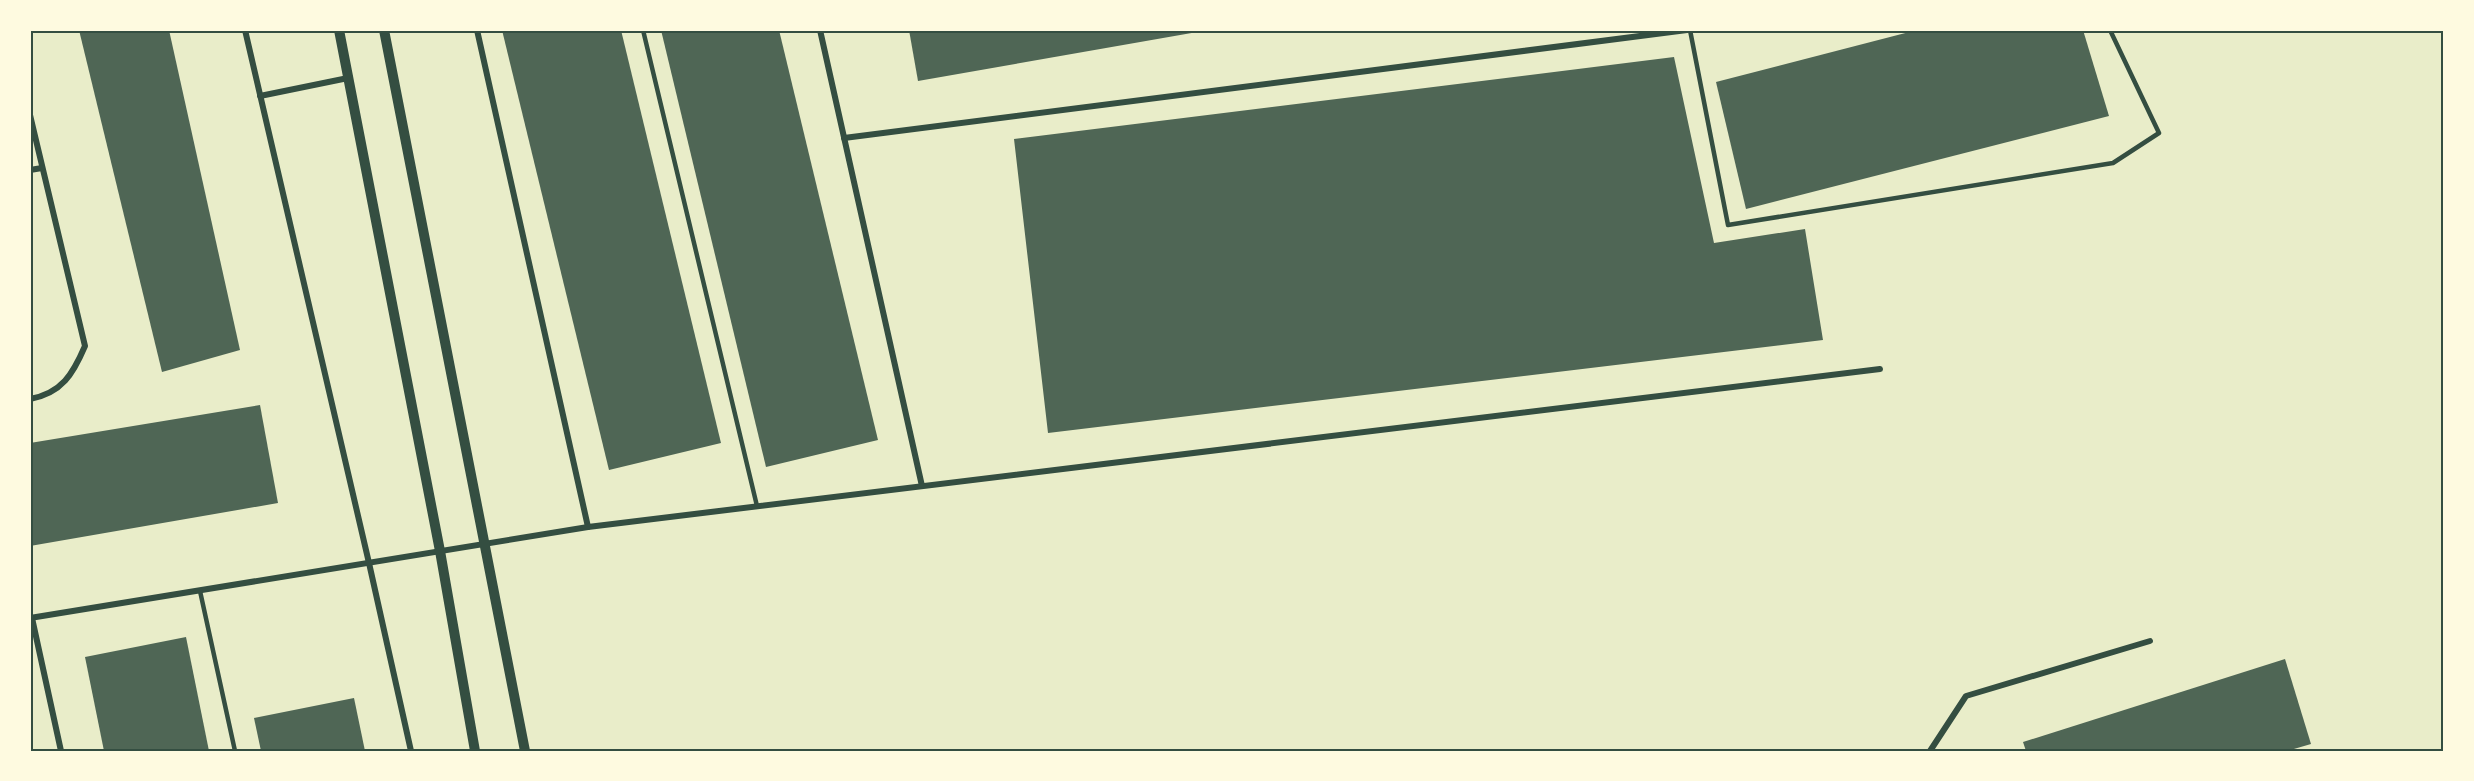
<svg xmlns="http://www.w3.org/2000/svg" width="2474" height="781" font-family="'Titillium Web',sans-serif">
<style>
.building{fill:#4f6655}
.lines{fill:none;stroke-linecap:round;stroke-linejoin:round}
.service{stroke:#344e41;stroke-width:4.5}
.minor{stroke:#344e41;stroke-width:6}
.tertiary{stroke:#344e41;stroke-width:10}
.neatline{fill:none;stroke:#344e41;stroke-width:2}
</style>
<rect width="100%" height="100%" fill="#e9edc9"/>
<g class="building">
<path d="M 79,30 L 169,30 L 240,350 L 162,372 Z"/>
<path d="M 502,30 L 621,30 L 721,443 L 609,470 Z"/>
<path d="M 661,30 L 779,30 L 878,440 L 766,467 Z"/>
<path d="M 909,30 L 1203,30 L 1203,31 L 918,81 Z"/>
<path d="M 1917,30 L 2083,30 L 2109,116 L 1746,209 L 1716,82 Z"/>
<path d="M 1674,57 L 1714,243 L 1805,229 L 1823,340 L 1048,433 L 1014,139 Z"/>
<path d="M 260,405 L 278,503 L 30,546 L 30,443 Z"/>
<path d="M 186,637 L 209,751 L 104,751 L 85,657 Z"/>
<path d="M 2285,659 L 2311,744 L 2287,751 L 2026,751 L 2023,742 Z"/>
<path d="M 354,698 L 365,751 L 261,751 L 254,718 Z"/>
</g>
<g class="lines">
<g class="service">
<path d="M 643,30 L 757,506"/>
<path d="M 1690,30 L 1728,225 L 2113,163 L 2159,133 L 2110,30"/>
<path d="M 200,591 L 235,751"/>
</g>
<g class="minor">
<path d="M 245,30 L 369,563 L 411,751"/>
<path d="M 477,30 L 588,527"/>
<path d="M 820,30 L 922,486"/>
<path d="M 260,96 L 348,78"/>
<path d="M 30,115 L 85,346 C 73,374 62,393 30,399"/>
<path d="M 844,138 L 1687,30"/>
<path d="M 30,170 L 42,168"/>
<path d="M 30,618 L 588,527 L 1880,369"/>
<path d="M 32,618 L 61,751"/>
<path d="M 2444,666 L 2444,746"/>
<path d="M 1930,751 L 1966,696 L 2150,641"/>
</g>
<g class="tertiary">
<path d="M 339,30 L 440,551 L 475,751"/>
<path d="M 384,30 L 525,751"/>
</g>
</g>
<rect width="2474" height="781" fill="none" stroke="#fefae0" stroke-width="63"/>
<rect x="32" y="32" width="2410" height="718" class="neatline"/>
</svg>
